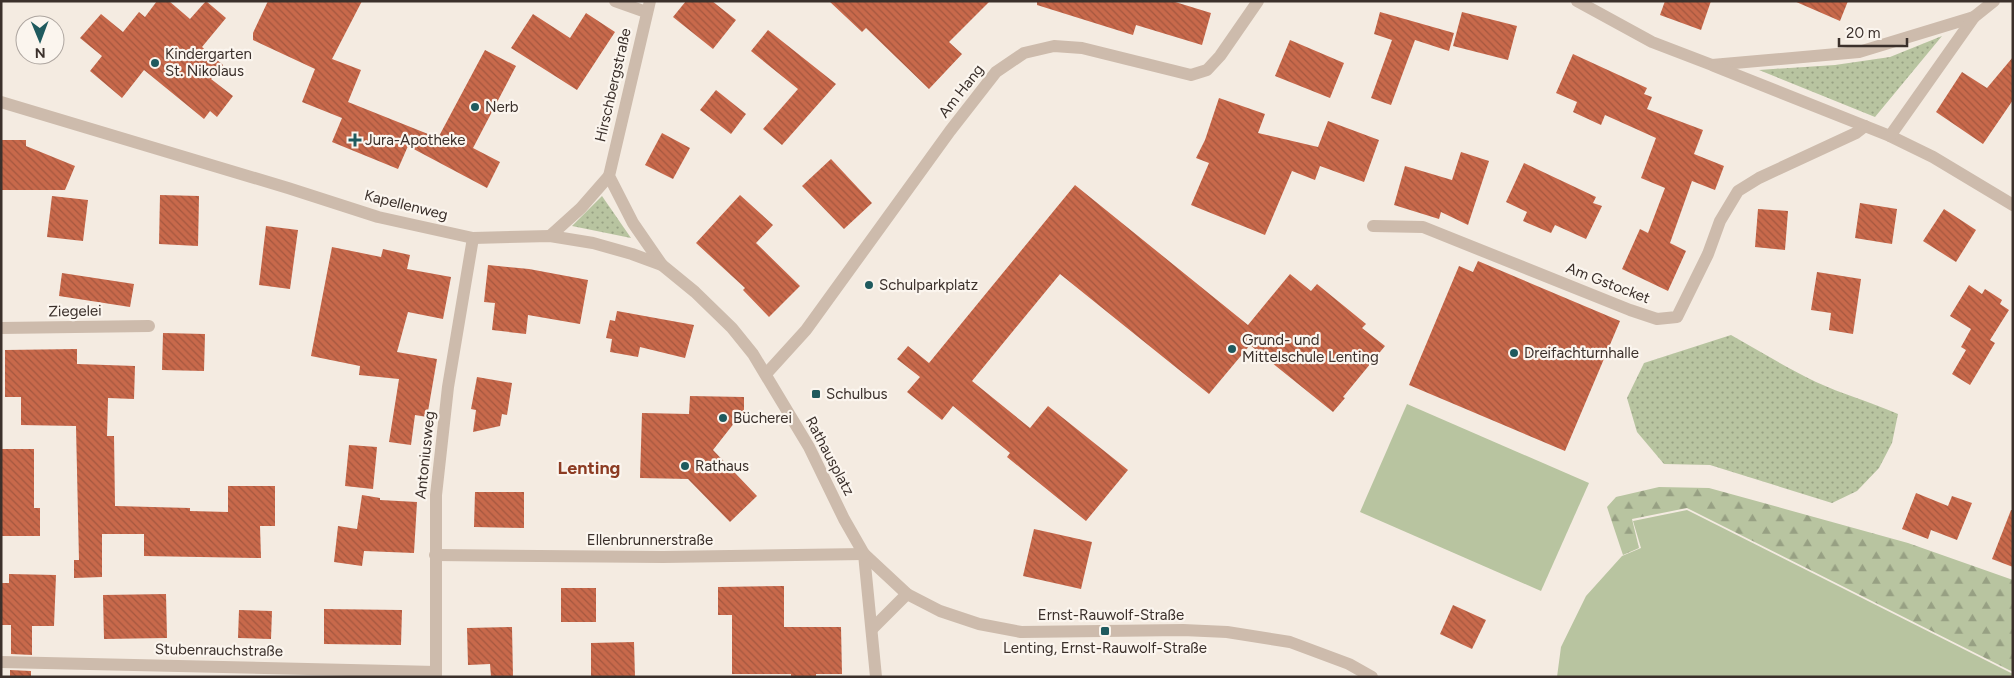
<svg xmlns="http://www.w3.org/2000/svg" width="2014" height="678" font-family="Figtree,sans-serif">
<style>
.grass{fill:url(#grass-dots)}
.forest{fill:url(#forest-firs)}
.garden{fill:#b8c4a0}
.building{fill:url(#building-back-hatch)}
.lines{fill:none;stroke-linecap:round;stroke-linejoin:round}
.street{stroke:#cdbbac;stroke-width:12}
.poi-dot{fill:#1f5a5e;stroke:#fbf5ee;stroke-width:2}
.labels{text-anchor:middle;stroke-width:4.5;stroke-linejoin:round;paint-order:stroke}
.poi-label{font-size:15px;fill:#3b302b;stroke:#fbf5ee;text-anchor:start}
.street-label{font-size:15px;fill:#3b302b;stroke:#fbf5ee}
.quarter-label{font-size:18px;font-weight:bold;fill:#8c3b22;stroke:#fbf5ee}
</style>
<defs>
<pattern id="grass-dots" width="8" height="8" patternUnits="userSpaceOnUse" patternTransform="scale(1.25)"><rect width="8" height="8" fill="#b8c4a0"/><path d="M2 2h.1M6 6h.1" fill="none" stroke="#97a083" stroke-width="1.8" stroke-linecap="round"/></pattern>
<pattern id="forest-firs" width="22" height="20" patternUnits="userSpaceOnUse" patternTransform="scale(1.25)"><rect width="22" height="20" fill="#b8c4a0"/><path d="M5 1l3.5 6h-7zM16 11l3.5 6h-7z" fill="#97a083"/></pattern>
<pattern id="building-back-hatch" width="6" height="6" patternUnits="userSpaceOnUse" patternTransform="scale(1.25)"><rect width="6" height="6" fill="#c8694b"/><path d="M-1 5l2 2M0 0l6 6M5-1l2 2" fill="none" stroke="#a4573f"/></pattern>
</defs>
<rect width="100%" height="100%" fill="#f4ebe1"/>
<g class="grass">
<path d="M 1942,36 L 1875,117 L 1759,70 L 1835,65 L 1890,57 Z"/>
<path d="M 602,196 L 631,238 L 572,226 Z"/>
<path d="M 1731,335 C 1759,351 1787,368 1816,382 C 1842,394 1871,402 1898,414 L 1892,443 L 1879,468 L 1857,491 L 1832,503 L 1710,465 L 1664,464 L 1637,432 L 1627,398 L 1644,363 Z"/>
</g>
<path class="forest" d="M 1659,487 L 1709,488 L 1908,543 L 2013,580 L 2013,672 L 1687,508 L 1632,519 L 1639,548 L 1623,555 L 1607,507 L 1616,497 Z"/>
<g class="garden">
<path d="M 1407,404 L 1589,483 L 1541,591 L 1360,512 Z"/>
<path d="M 1687,510 L 2013,674 L 2013,677 L 1557,677 L 1561,647 L 1586,596 L 1622,556 L 1641,548 L 1633,521 Z"/>
</g>
<g class="building">
<path d="M 157,1 L 169,1 L 190,19 L 206,1 L 226,18 L 202,47 L 223,65 L 211,79 L 233,96 L 217,117 L 210,111 L 204,119 L 144,70 L 122,98 L 90,71 L 102,56 L 80,38 L 101,14 L 123,32 L 139,12 L 145,17 Z"/>
<path d="M 268,1 L 362,1 L 332,59 L 361,70 L 348,102 L 438,138 L 485,50 L 516,66 L 473,148 L 500,162 L 487,188 L 408,146 L 398,169 L 332,142 L 342,118 L 302,102 L 315,69 L 253,40 L 253,33 Z"/>
<path d="M 686,1 L 712,1 L 736,20 L 713,49 L 673,17 Z"/>
<path d="M 829,1 L 990,1 L 949,42 L 962,54 L 929,89 L 866,28 L 862,32 Z"/>
<path d="M 1037,1 L 1172,1 L 1211,13 L 1202,45 L 1136,25 L 1133,35 L 1037,5 Z"/>
<path d="M 1665,1 L 1711,1 L 1701,30 L 1660,15 Z"/>
<path d="M 1794,1 L 1848,1 L 1840,21 Z"/>
<path d="M 1380,12 L 1454,33 L 1449,51 L 1415,40 L 1391,105 L 1371,98 L 1392,40 L 1374,34 Z"/>
<path d="M 1462,12 L 1517,26 L 1508,60 L 1453,46 Z"/>
<path d="M 586,13 L 615,32 L 577,90 L 511,48 L 533,14 L 570,38 Z"/>
<path d="M 768,30 L 836,84 L 782,145 L 763,129 L 798,89 L 751,51 Z"/>
<path d="M 1290,40 L 1344,63 L 1330,98 L 1275,76 Z"/>
<path d="M 1573,54 L 1647,88 L 1644,94 L 1652,97 L 1647,109 L 1703,130 L 1694,154 L 1724,166 L 1715,190 L 1692,181 L 1670,243 L 1686,251 L 1668,291 L 1622,269 L 1640,229 L 1648,233 L 1665,188 L 1641,178 L 1656,138 L 1605,115 L 1601,125 L 1573,112 L 1577,102 L 1556,93 Z"/>
<path d="M 2013,57 L 2013,100 L 1983,144 L 1936,112 L 1962,72 L 1987,88 Z"/>
<path d="M 716,90 L 746,114 L 731,134 L 700,110 Z"/>
<path d="M 1219,98 L 1265,114 L 1258,133 L 1318,147 L 1328,121 L 1379,140 L 1364,182 L 1320,166 L 1315,180 L 1292,171 L 1265,235 L 1191,205 L 1209,163 L 1196,158 L 1205,140 Z"/>
<path d="M 662,133 L 690,148 L 673,179 L 645,165 Z"/>
<path d="M 1,140 L 26,140 L 26,146 L 75,166 L 65,190 L 1,190 Z"/>
<path d="M 1461,152 L 1489,161 L 1468,225 L 1441,212 L 1439,219 L 1394,205 L 1405,166 L 1452,180 Z"/>
<path d="M 831,159 L 872,203 L 844,229 L 802,186 Z"/>
<path d="M 1524,163 L 1596,197 L 1593,203 L 1602,206 L 1586,239 L 1555,225 L 1551,233 L 1523,221 L 1527,212 L 1506,202 Z"/>
<path d="M 1075,185 L 1248,325 L 1290,274 L 1311,291 L 1317,284 L 1366,324 L 1362,328 L 1385,346 L 1343,397 L 1345,398 L 1333,412 L 1250,345 L 1209,394 L 1060,274 L 972,381 L 1030,428 L 1048,406 L 1128,470 L 1086,521 L 1007,457 L 1010,453 L 953,406 L 942,420 L 907,392 L 920,377 L 897,359 L 908,346 L 929,363 Z"/>
<path d="M 160,195 L 199,196 L 198,246 L 159,244 Z"/>
<path d="M 740,195 L 773,225 L 756,243 L 800,286 L 769,317 L 743,290 L 745,288 L 696,243 Z"/>
<path d="M 52,196 L 88,200 L 83,241 L 47,237 Z"/>
<path d="M 1860,203 L 1897,209 L 1892,244 L 1855,238 Z"/>
<path d="M 1758,209 L 1788,211 L 1785,250 L 1755,247 Z"/>
<path d="M 1944,209 L 1976,230 L 1956,262 L 1923,241 Z"/>
<path d="M 266,226 L 298,230 L 290,289 L 259,285 Z"/>
<path d="M 332,247 L 381,257 L 383,249 L 410,255 L 407,269 L 451,277 L 443,319 L 408,312 L 397,352 L 437,359 L 427,417 L 415,415 L 411,445 L 389,442 L 399,379 L 359,375 L 360,366 L 311,356 Z"/>
<path d="M 1478,261 L 1620,321 L 1565,451 L 1409,385 L 1459,266 L 1473,272 Z"/>
<path d="M 488,265 L 529,269 L 588,280 L 580,324 L 528,315 L 526,334 L 492,330 L 495,303 L 484,302 Z"/>
<path d="M 1817,272 L 1861,279 L 1853,334 L 1829,330 L 1831,313 L 1811,310 Z"/>
<path d="M 62,273 L 134,284 L 130,307 L 59,296 Z"/>
<path d="M 1969,285 L 1982,294 L 1985,289 L 2002,300 L 2000,304 L 2009,310 L 1990,340 L 1995,343 L 1970,385 L 1952,374 L 1966,350 L 1961,347 L 1971,329 L 1950,316 Z"/>
<path d="M 617,311 L 694,325 L 685,358 L 640,347 L 638,357 L 610,352 L 612,339 L 606,338 L 610,320 L 615,321 Z"/>
<path d="M 163,333 L 205,334 L 204,371 L 162,370 Z"/>
<path d="M 77,349 L 77,364 L 135,366 L 134,399 L 108,398 L 107,436 L 114,436 L 115,506 L 190,508 L 190,511 L 228,512 L 228,486 L 275,486 L 275,526 L 260,526 L 261,558 L 144,556 L 144,534 L 102,534 L 102,577 L 74,578 L 74,560 L 79,560 L 76,426 L 21,425 L 21,397 L 5,397 L 5,350 Z"/>
<path d="M 477,377 L 512,383 L 507,415 L 502,414 L 500,426 L 473,432 L 476,410 L 471,409 Z"/>
<path d="M 690,396 L 744,397 L 744,422 L 735,422 L 713,450 L 757,496 L 730,522 L 688,479 L 640,478 L 642,413 L 689,414 Z"/>
<path d="M 349,445 L 377,447 L 373,489 L 345,486 Z"/>
<path d="M 1,449 L 34,449 L 34,508 L 40,508 L 40,536 L 1,536 Z"/>
<path d="M 475,492 L 524,492 L 524,528 L 474,527 Z"/>
<path d="M 1916,493 L 1948,506 L 1952,496 L 1972,503 L 1957,540 L 1931,530 L 1928,539 L 1902,529 Z"/>
<path d="M 362,495 L 380,498 L 380,500 L 417,502 L 414,553 L 364,551 L 362,566 L 334,562 L 338,526 L 357,529 Z"/>
<path d="M 2011,510 L 2013,510 L 2013,567 L 1992,559 Z"/>
<path d="M 1034,529 L 1092,542 L 1081,589 L 1023,576 Z"/>
<path d="M 9,574 L 56,575 L 54,626 L 32,626 L 32,655 L 11,654 L 11,625 L 1,625 L 1,583 L 9,583 Z"/>
<path d="M 784,586 L 784,627 L 841,627 L 842,674 L 816,674 L 816,677 L 791,677 L 791,674 L 732,674 L 732,615 L 718,615 L 718,587 Z"/>
<rect x="561" y="588" width="35" height="34"/>
<path d="M 166,594 L 167,638 L 104,639 L 103,595 Z"/>
<path d="M 1453,605 L 1486,620 L 1472,649 L 1440,634 Z"/>
<path d="M 324,609 L 402,610 L 401,645 L 324,644 Z"/>
<path d="M 239,610 L 272,611 L 271,639 L 238,638 Z"/>
<path d="M 512,627 L 513,677 L 491,677 L 490,664 L 468,665 L 467,628 Z"/>
<path d="M 634,642 L 635,677 L 591,677 L 591,643 Z"/>
<path d="M 10,670 L 31,671 L 31,677 L 10,677 Z"/>
</g>
<g class="lines">
<g class="street">
<path d="M 615,1 L 646,12"/>
<path d="M 650,1 L 609,176 L 633,223 L 662,265"/>
<path d="M 1577,1 L 1652,42 L 1712,65 L 1859,52 L 1974,17 L 1994,1"/>
<path d="M 1714,66 L 1890,136 L 1933,157 L 2013,205"/>
<path d="M 1,102 L 288,188 L 378,217 L 473,238 L 550,236 L 593,243 L 632,254 L 662,265 L 695,292 L 732,328 L 753,354 L 809,447 L 844,519 L 864,554 L 907,594 L 940,611 L 979,624 L 1021,632 L 1183,630 L 1227,632 L 1290,642 L 1349,664 L 1372,677"/>
<path d="M 1890,136 L 1974,17"/>
<path d="M 1373,226 L 1423,227 L 1630,310 L 1657,319 L 1677,317 L 1708,254 L 1720,221 L 1738,191 L 1759,178 L 1856,133 L 1865,126"/>
<path d="M 550,236 L 581,208 L 609,176"/>
<path d="M 1,328 L 149,326"/>
<path d="M 766,374 L 806,330 L 950,131 L 996,72 L 1024,53 L 1054,46 L 1082,48 L 1191,75 L 1207,70 L 1220,56 L 1258,1"/>
<path d="M 864,554 L 876,677"/>
<path d="M 435,555 L 663,557 L 864,554"/>
<path d="M 872,629 L 907,594"/>
<path d="M 1,662 L 436,672"/>
<path d="M 436,677 L 436,495 L 448,387 L 473,238"/>
</g>
</g>
<g class="poi-dot">
<circle cx="155" cy="63" r="5"/>
<circle cx="475" cy="107" r="5"/>
<path d="M352.5 132.5h5v5h5v5h-5v5h-5v-5h-5v-5h5z"/>
<circle cx="869" cy="285" r="5"/>
<circle cx="1232" cy="349" r="5"/>
<circle cx="1514" cy="353" r="5"/>
<rect x="811" y="389" width="10" height="10" rx="2.5"/>
<circle cx="723" cy="418" r="5"/>
<circle cx="685" cy="466" r="5"/>
<rect x="1100" y="626" width="10" height="10" rx="2.5"/>
</g>
<g class="labels">
<g class="poi-label">
<text x="165" y="59">Kindergarten<tspan x="165" dy="17">St. Nikolaus</tspan></text>
<text x="485" y="112">Nerb</text>
<text x="365" y="145">Jura-Apotheke</text>
<text x="879" y="290">Schulparkplatz</text>
<text x="1242" y="345">Grund- und<tspan x="1242" dy="17">Mittelschule Lenting</tspan></text>
<text x="1524" y="358">Dreifachturnhalle</text>
<text x="826" y="399">Schulbus</text>
<text x="733" y="423">Bücherei</text>
<text x="695" y="471">Rathaus</text>
<text x="1105" y="653" text-anchor="middle">Lenting, Ernst-Rauwolf-Straße</text>
</g>
<g class="street-label">
<text transform="translate(613 85) rotate(-77)" y="5">Hirschbergstraße</text>
<text transform="translate(961 91) rotate(-52)" y="5">Am Hang</text>
<text transform="translate(406 205) rotate(14)" y="5">Kapellenweg</text>
<text transform="translate(1608 283) rotate(21)" y="5">Am Gstocket</text>
<text transform="translate(75 311) rotate(-1)" y="5">Ziegelei</text>
<text transform="translate(425 455) rotate(-84)" y="5">Antoniusweg</text>
<text transform="translate(830 456) rotate(62)" y="5">Rathausplatz</text>
<text x="650" y="545">Ellenbrunnerstraße</text>
<text x="1111" y="620">Ernst-Rauwolf-Straße</text>
<text transform="translate(219 650) rotate(1)" y="5">Stubenrauchstraße</text>
</g>
<g class="quarter-label">
<text x="589" y="474">Lenting</text>
</g>
</g>
<rect width="2014" height="678" fill="none" stroke="#3b302b" stroke-width="5"/>
<g transform="translate(40 40) rotate(179)"><circle r="24" fill="#fbf5ee" stroke="#aea6a0"/>
<path d="M0-4L9 19L0 12L-9 19Z" fill="#1f5a5e"/>
<text y="-8" font-size="14" font-weight="bold" text-anchor="middle" fill="#3b302b">N</text>
</g>
<path d="M1839 38v8h68v-8" fill="none" stroke="#3b302b" stroke-width="2.5"/>
<text x="1846" y="38" font-size="15" fill="#3b302b" stroke="#fbf5ee" stroke-width="4" paint-order="stroke">20 m</text>
</svg>
